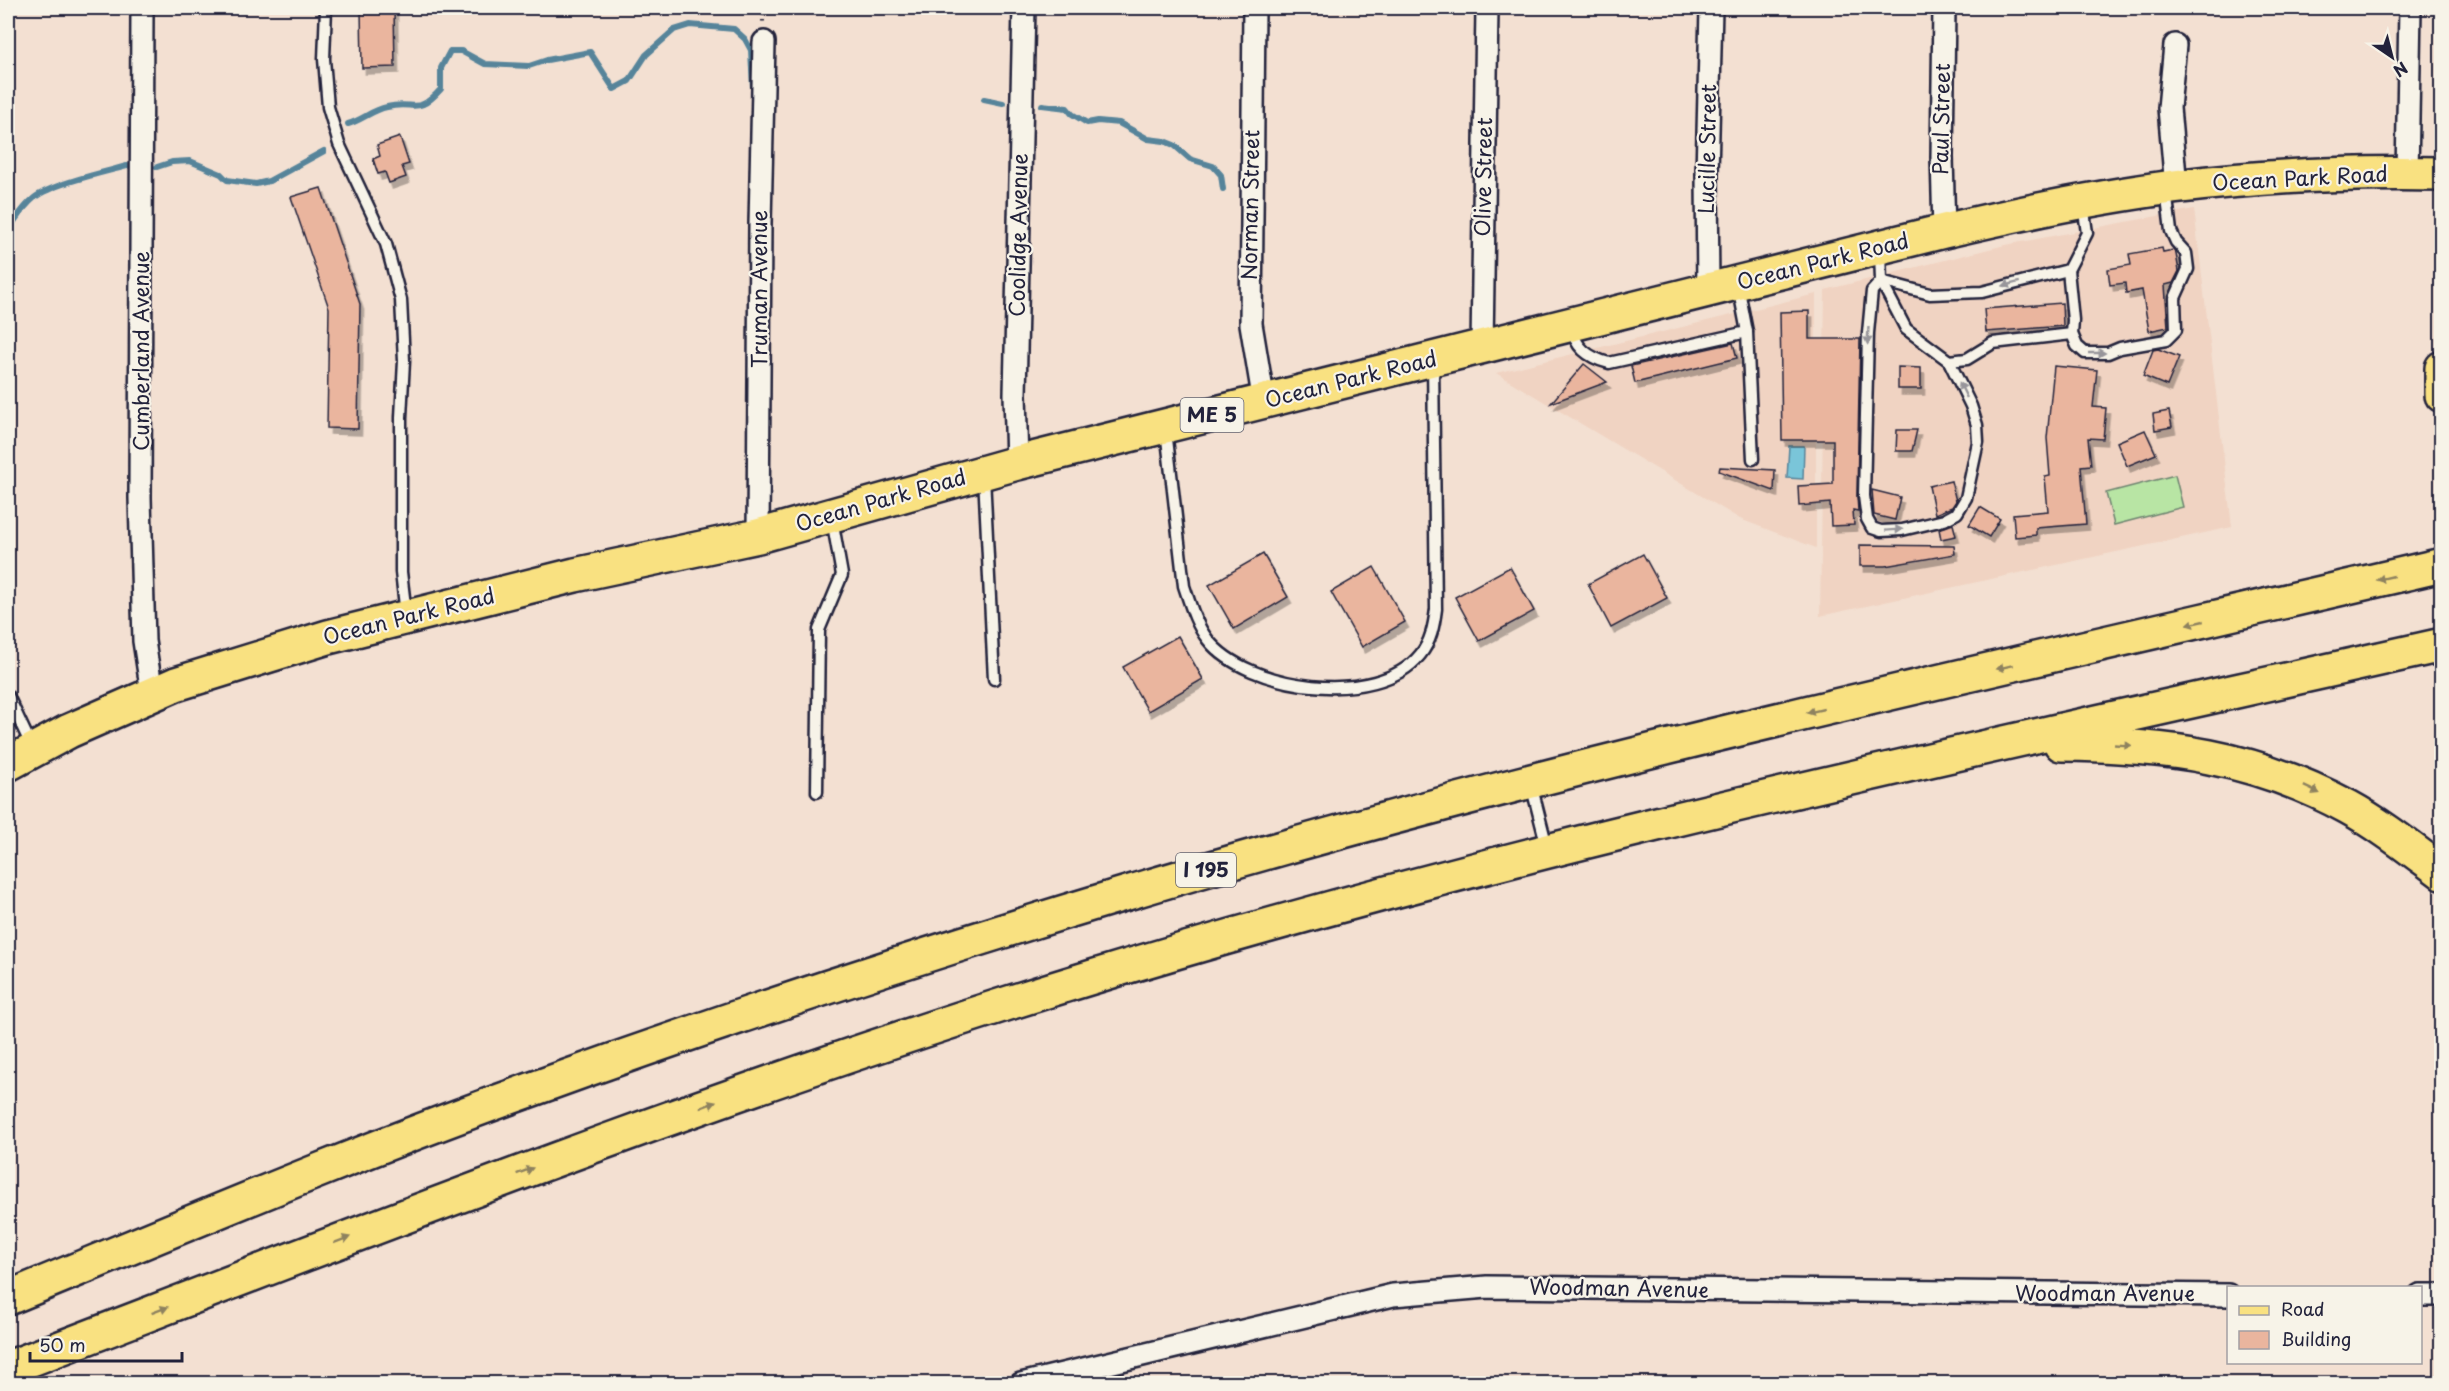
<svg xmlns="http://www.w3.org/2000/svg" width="2449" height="1391" font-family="'Playpen Sans',sans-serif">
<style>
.built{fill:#f0d3c2}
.green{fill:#b8e5a4;stroke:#6d8470;stroke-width:1.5}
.water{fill:#7ac5d9;stroke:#57849a;stroke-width:1.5}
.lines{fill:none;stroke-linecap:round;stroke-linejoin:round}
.stream{stroke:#57849a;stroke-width:6}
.building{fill:#eab59e;stroke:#22223b;stroke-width:1.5;filter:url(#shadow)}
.service-casing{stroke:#22223b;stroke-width:15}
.minor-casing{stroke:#22223b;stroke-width:26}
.primary-casing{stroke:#22223b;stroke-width:38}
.motorway-casing{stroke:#22223b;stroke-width:38}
.path{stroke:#22223b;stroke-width:4;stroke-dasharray:1.5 4.5;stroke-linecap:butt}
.service{stroke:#f7f3e8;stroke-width:10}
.minor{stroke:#f7f3e8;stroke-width:21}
.primary{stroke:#f9e181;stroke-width:33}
.motorway{stroke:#f9e181;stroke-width:33}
.oneway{fill:#97959a}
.oneway2{fill:#8e825e}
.labels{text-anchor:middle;stroke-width:4.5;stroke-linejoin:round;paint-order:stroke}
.shield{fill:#f7f3e8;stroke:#62616f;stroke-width:1.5}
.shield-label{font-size:20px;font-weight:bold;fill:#22223b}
.street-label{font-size:21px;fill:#22223b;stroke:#f7f3e8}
</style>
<defs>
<filter id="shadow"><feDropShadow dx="3.5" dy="6" stdDeviation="0" flood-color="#0004"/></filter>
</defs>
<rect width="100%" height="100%" fill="#f3e0d2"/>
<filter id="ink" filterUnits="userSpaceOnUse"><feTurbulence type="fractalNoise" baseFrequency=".0167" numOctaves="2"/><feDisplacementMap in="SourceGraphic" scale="12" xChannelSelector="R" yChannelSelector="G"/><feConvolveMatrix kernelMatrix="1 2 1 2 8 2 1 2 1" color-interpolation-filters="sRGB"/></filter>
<g filter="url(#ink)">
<g class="built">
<path d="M 2194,209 L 2232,527 L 1820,616 L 1825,290 L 2005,245 Z"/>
<path d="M 1816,294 L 1816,548 L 1740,519 L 1496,373 Z"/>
</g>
<path class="green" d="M 2175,475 L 2183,507 L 2114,525 L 2106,493 Z"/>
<path class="water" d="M 1789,446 L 1804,446 L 1803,479 L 1787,478 Z"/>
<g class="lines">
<g class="stream">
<path d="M 984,99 L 1003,103"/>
<path d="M 1042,105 L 1067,108 L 1072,114 L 1087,123 L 1098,121 L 1119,123 L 1148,139 L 1164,141 L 1174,145 L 1190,159 L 1213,166 L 1221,175 L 1223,189"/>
<path d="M 348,124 C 362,120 372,110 387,107 C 415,100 416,117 441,89 L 441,68 L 450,51 L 461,51 L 485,64 L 529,66 L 547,60 L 590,52 L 614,89 L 629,81 L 646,55 L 674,30 L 690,25 L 734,29 L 745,39 L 751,50 L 753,89"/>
<path d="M 157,167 L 172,162 L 190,161 L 221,174 L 227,180 L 256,184 L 269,181 L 324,151"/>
<path d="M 8,230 C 16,219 23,207 34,198 C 51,184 105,172 127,166"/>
</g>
</g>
<g class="building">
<path d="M 361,8 L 394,8 L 395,67 L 362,68 Z"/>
<path d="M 400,137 L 409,164 L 402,166 L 406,177 L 389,183 L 385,172 L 378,174 L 373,159 L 380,156 L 377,145 Z"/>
<path d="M 321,188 L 360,304 L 358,429 L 327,428 L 329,308 L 291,197 Z"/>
<path d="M 2162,248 L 2163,252 L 2173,250 L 2176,254 L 2179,271 L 2173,283 L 2165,285 L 2168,327 L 2149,331 L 2142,290 L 2126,293 L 2125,283 L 2110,285 L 2108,269 L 2131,265 L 2129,254 Z"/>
<path d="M 2062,303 L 2063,326 L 1986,332 L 1984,309 Z"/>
<path d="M 1809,311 L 1809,339 L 1860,339 L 1857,496 L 1858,511 L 1853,510 L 1854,525 L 1831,526 L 1830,503 L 1799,506 L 1798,486 L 1833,484 L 1833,440 L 1782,440 L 1780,312 Z"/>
<path d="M 1733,343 L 1737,358 L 1635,383 L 1631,366 Z"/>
<path d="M 2158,349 L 2179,357 L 2167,386 L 2143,376 L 2153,350 Z"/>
<path d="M 1584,364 L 1607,382 L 1551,403 Z"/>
<path d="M 2054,366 L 2097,370 L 2093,407 L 2106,408 L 2103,439 L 2088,438 L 2091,465 L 2081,466 L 2086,524 L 2036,528 L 2036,535 L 2015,537 L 2013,514 L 2048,511 L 2045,477 L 2050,476 L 2047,438 Z"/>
<path d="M 1898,367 L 1921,368 L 1921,389 L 1898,389 Z"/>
<path d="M 2169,411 L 2172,427 L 2155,430 L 2153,414 Z"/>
<path d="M 1897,430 L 1917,430 L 1912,451 L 1896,451 Z"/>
<path d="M 2145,430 L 2156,454 L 2127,466 L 2117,442 Z"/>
<path d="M 1720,467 L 1775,470 L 1774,491 L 1719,471 Z"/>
<path d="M 1951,481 L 1956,501 L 1952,507 L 1935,514 L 1929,486 Z"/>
<path d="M 1872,490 L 1900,497 L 1895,520 L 1874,515 Z"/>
<path d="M 1980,507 L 2000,519 L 1989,537 L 1969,525 Z"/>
<path d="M 1953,524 L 1956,536 L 1941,539 L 1939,529 Z"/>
<path d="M 1860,545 L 1954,546 L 1955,554 L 1885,566 L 1860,566 Z"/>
<path d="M 1263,554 L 1288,597 L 1234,629 L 1209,585 Z"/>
<path d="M 1643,554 L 1667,598 L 1611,628 L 1588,584 Z"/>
<path d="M 1374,567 L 1405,622 L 1362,647 L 1331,592 Z"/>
<path d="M 1510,567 L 1534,611 L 1479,641 L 1455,597 Z"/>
<path d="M 1178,636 L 1203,679 L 1148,711 L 1123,667 Z"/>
</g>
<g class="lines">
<g class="service-casing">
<g id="service">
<path d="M 326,8 L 324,59 L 328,107 L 339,144 L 386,244 L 401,300 L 404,361 L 401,417 L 401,572 L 406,614"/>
<path d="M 2083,204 L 2087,233 L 2068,270 L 2073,320 L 2072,334 L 2077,346 L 2085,353 L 2108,353 L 2120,348 L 2166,340 L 2176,330 L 2175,298 L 2188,269 L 2186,253 L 2176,242 L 2171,231 L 2166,190"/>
<path d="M 1880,251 L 1881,281 L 1906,329 L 1949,361 L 1967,359 L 1993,343 L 2072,334"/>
<path d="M 1572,328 C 1575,348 1589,358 1609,363 L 1747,332 L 1738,285"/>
<path d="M 1747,332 L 1753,459"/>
<path d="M 1949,361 L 1971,406 L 1977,425 L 1978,442 L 1966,498 L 1957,513 L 1944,520 L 1902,530 L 1881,531 L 1872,528 L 1867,519 L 1864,496 L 1868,333 L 1872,291 L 1881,281 L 1930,294 L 1982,292 L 2068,270"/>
<path d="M 1166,430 L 1184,586 C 1190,604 1196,625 1208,640 C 1247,690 1377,708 1420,655 C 1431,642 1434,625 1436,609 L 1433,362"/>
<path d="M 984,476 L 994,679"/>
<path d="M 8,696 L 32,747"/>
<path d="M 1531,784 L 1547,847"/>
<path d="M 817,792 L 819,630 L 842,575 L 832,519"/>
</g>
</g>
<g class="minor-casing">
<g id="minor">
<path d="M 142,8 L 140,498 L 144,641 L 152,693"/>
<path d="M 1254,8 L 1251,324 L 1264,402"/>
<path d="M 1944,8 L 1942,157 L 1944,231"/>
<path d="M 2175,45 L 2169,108 L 2176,187"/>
<path d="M 2407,173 L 2410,8"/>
<path d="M 1708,291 L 1707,174 L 1711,8"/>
<path d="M 1482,347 L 1487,8"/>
<path d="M 1017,463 L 1015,394 L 1024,8"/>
<path d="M 758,536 L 760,224 L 764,42"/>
<path d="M 2420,1295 L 2442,1295"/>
<path d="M 1021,1384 L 1393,1295 L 1487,1287 L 2228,1295"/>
</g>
</g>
<g class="primary-casing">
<path id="primary" d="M 8,764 L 69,731 L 176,684 L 328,637 L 575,575 L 758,536 L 1017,463 L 1944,231 C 2020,213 2096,197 2173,187 C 2262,176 2352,172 2442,174"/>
</g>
<g class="motorway-casing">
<g id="motorway">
<path d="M 2442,368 L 2442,395"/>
<path d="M 2061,744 C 2166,745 2254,756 2348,807 C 2381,825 2411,849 2442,872"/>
<path d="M 8,1298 C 181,1227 354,1153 530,1090 C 723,1020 918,956 1114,897 C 1550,765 1997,669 2442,565"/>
<path d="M 8,1368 C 366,1231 722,1090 1089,978 C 1533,842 1989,747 2442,645"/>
</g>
</g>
<path class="path" d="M 763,8 L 763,25"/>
<use href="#service" class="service"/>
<use href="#minor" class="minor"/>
<use href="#primary" class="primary"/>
<use href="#motorway" class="motorway"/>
</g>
<defs><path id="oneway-solid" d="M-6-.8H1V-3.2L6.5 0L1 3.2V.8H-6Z" transform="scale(1.5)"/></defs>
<g class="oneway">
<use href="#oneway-solid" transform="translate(2011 284) rotate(166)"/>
<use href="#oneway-solid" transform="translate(1868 336) rotate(93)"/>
<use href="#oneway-solid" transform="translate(2097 353)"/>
<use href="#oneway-solid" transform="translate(1963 390) rotate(-116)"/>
<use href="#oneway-solid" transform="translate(1894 530) rotate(-4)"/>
</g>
<g class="oneway2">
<use href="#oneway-solid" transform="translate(2385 578) rotate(167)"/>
<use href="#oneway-solid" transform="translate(2195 623) rotate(167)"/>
<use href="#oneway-solid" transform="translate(2005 667) rotate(167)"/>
<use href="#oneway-solid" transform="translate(1815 711) rotate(167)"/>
<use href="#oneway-solid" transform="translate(2123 745) rotate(3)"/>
<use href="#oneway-solid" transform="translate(2312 790) rotate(25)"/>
<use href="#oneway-solid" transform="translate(708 1105) rotate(-20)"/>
<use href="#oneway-solid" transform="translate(525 1171) rotate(-21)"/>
<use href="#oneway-solid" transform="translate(342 1240) rotate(-21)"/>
<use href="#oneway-solid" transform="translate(160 1310) rotate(-21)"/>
</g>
</g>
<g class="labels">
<g class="shield">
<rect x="1180.5" y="398" width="63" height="34" rx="4.5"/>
<rect x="1176" y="853" width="60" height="34" rx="4.5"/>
</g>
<g class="shield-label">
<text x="1212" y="422">ME 5</text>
<text x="1206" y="877">I 195</text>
</g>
<g class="street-label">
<text transform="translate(1942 119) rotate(-89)" y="7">Paul Street</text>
<text transform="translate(1708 149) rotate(-89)" y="7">Lucille Street</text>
<text transform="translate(1484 177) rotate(-89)" y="7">Olive Street</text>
<text transform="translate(2300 179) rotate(-3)" y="7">Ocean Park Road</text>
<text transform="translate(1251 205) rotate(-89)" y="7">Norman Street</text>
<text transform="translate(1019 235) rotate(-89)" y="7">Coolidge Avenue</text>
<text transform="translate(1823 262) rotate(-14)" y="7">Ocean Park Road</text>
<text transform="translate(760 289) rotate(-90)" y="7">Truman Avenue</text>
<text transform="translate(142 351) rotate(-90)" y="7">Cumberland Avenue</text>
<text transform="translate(1351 380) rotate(-14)" y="7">Ocean Park Road</text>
<text transform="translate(881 501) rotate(-16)" y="7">Ocean Park Road</text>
<text transform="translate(409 617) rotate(-14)" y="7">Ocean Park Road</text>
<text transform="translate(1619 1289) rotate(1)" y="7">Woodman Avenue</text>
<text x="2105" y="1301">Woodman Avenue</text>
</g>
</g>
<rect width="2449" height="1391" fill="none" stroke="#f7f3e8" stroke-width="30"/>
<rect x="15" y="15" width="2419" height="1361" fill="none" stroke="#22223b" stroke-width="2" filter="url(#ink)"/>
<rect x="2227" y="1286" width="195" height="78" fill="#f7f3e8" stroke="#a29fa3" stroke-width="1.5"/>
<rect x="2239" y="1306" width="30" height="9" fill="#f9e181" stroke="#a29fa3" stroke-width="1.5"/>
<text x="2281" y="1316" font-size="18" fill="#22223b">Road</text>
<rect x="2239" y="1331" width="30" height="18" fill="#eab59e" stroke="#a29fa3" stroke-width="1.5"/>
<text x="2281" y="1346" font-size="18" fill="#22223b">Building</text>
<g transform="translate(2392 57) rotate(145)" stroke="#f7f3e8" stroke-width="4.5" paint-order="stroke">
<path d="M0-4.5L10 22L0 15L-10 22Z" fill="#22223b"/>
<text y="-9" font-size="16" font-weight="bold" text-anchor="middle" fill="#22223b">N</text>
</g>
<path d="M30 1352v9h152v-9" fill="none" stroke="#22223b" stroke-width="3"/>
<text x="39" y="1352" font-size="18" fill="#22223b" stroke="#f7f3e8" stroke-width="4.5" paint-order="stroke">50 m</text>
</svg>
